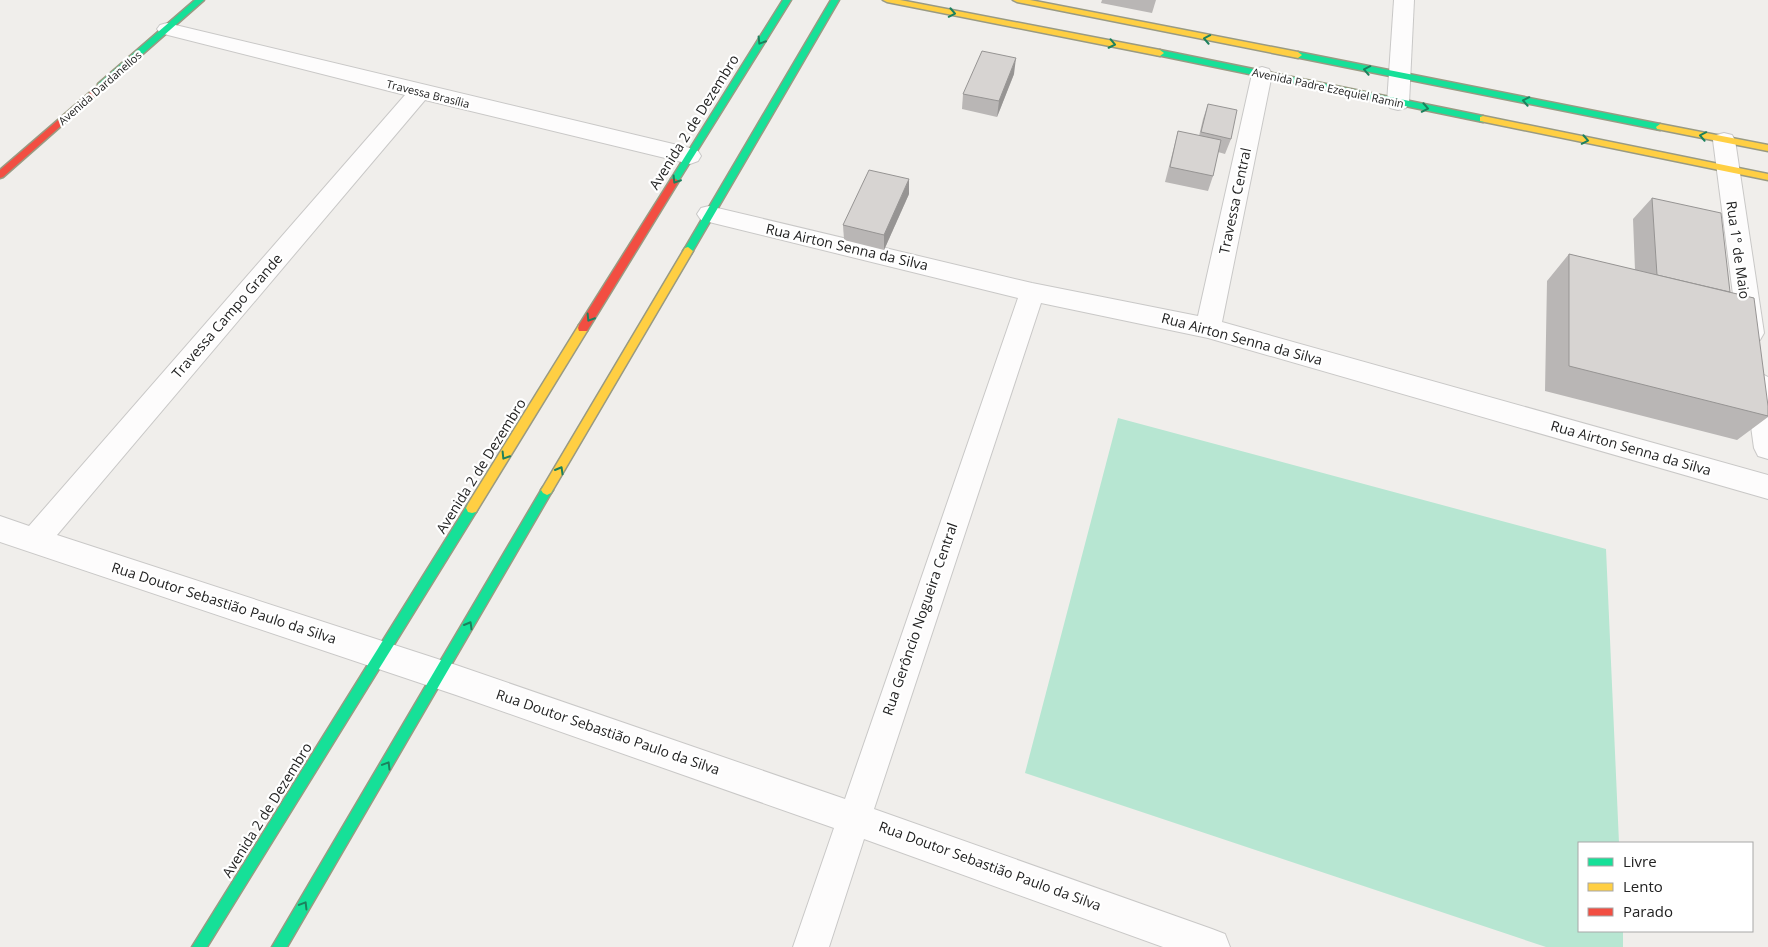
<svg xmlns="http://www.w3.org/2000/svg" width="1768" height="947" font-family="'Open Sans',sans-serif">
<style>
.pitch{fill:#b7e6d2}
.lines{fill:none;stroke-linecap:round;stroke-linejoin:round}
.street-casing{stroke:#c9c8c7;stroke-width:2}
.fast-casing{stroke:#999a82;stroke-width:3}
.slow-casing{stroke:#999a82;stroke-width:3}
.jam-casing{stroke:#999a82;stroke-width:3}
.street{fill:#fdfcfc;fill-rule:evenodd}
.fast{fill:#16e098;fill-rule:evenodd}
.slow{fill:#ffcf43;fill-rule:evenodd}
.jam{fill:#f24e42;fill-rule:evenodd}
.wall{fill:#b9b6b5}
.shaded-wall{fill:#969493}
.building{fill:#d7d4d2;stroke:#969493}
.oneway{stroke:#1c815d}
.labels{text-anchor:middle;stroke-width:4.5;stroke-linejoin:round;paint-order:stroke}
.far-street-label{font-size:11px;fill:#222;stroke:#fff}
.street-label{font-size:14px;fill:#222;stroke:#fff}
</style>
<rect width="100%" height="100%" fill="#f0eeeb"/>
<path class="pitch" d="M 1118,418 L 1606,549 L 1619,843 L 1579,843 L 1579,931 L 1623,931 L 1623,947 L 1546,947 L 1025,773 Z"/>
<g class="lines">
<g class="street-casing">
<g id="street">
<path d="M 1394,0 L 1414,0 L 1409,103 L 1406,108 L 1398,110 L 1390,108 L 1387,103 Z"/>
<path d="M 167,23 L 690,148 L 698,151 L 701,156 L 698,161 L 690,164 L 425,100 L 57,535 L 456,665 L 845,799 L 1018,298 L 709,222 L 701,220 L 697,214 L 701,208 L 709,206 L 1032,283 L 1198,316 L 1252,74 L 1255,69 L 1262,67 L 1269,69 L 1272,74 L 1222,322 L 1768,475 L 1768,499 L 1208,338 L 1041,303 L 874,809 L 1212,929 L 1225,934 L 1230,947 L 1163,947 L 864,839 L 829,947 L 793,947 L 834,828 L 456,695 L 0,542 L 0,516 L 29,526 L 405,95 L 160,33 L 157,29 L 160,25 Z"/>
<path d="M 1724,133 L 1732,135 L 1735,140 L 1764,333 L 1760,340 L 1751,343 L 1742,340 L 1738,333 L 1713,140 L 1716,135 Z"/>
<path d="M 1758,372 L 1768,377 L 1768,459 L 1758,456 L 1754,448 L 1745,383 L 1749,376 Z"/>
</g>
</g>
<g class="fast-casing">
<g id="fast">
<path d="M 195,0 L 204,0 L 104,88 L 98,88 L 98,84 Z"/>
<path d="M 783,0 L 791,0 L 677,183 L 671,183 L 671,179 Z"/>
<path d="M 831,0 L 839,0 L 691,254 L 685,254 L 683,251 L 685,248 Z"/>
<path d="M 1160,50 L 1483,116 L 1487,119 L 1483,122 L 1157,55 L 1157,51 Z"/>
<path d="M 1298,52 L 1660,124 L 1664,127 L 1660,130 L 1295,57 L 1294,55 Z"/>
<path d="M 547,485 L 551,487 L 553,490 L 551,493 L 287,947 L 272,947 L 543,487 Z"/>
<path d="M 472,503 L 476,504 L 478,508 L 476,512 L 207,947 L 192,947 L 468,504 Z"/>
</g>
</g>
<g class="slow-casing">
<g id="slow">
<path d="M 883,0 L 900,0 L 1160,50 L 1164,53 L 1160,56 L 887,2 Z"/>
<path d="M 1013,0 L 1030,0 L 1298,52 L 1302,55 L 1298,58 L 1017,2 Z"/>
<path d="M 1483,116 L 1768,174 L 1768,180 L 1480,121 L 1480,117 Z"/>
<path d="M 1660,124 L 1768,145 L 1768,151 L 1657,129 L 1656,127 Z"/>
<path d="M 688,247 L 693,251 L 551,493 L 547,495 L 543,493 L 541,490 L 543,487 L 685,248 Z"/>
<path d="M 583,324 L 587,325 L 588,328 L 587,331 L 476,512 L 472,513 L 468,512 L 466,508 L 468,504 L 579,325 Z"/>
</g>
</g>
<g class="jam-casing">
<g id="jam">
<path d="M 101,83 L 104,84 L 104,88 L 3,177 L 0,178 L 0,170 Z"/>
<path d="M 674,178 L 679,181 L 587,331 L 579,331 L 578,328 L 579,325 L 671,179 Z"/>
</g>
</g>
<use href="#street" class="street"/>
<use href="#fast" class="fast"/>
<use href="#slow" class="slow"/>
<use href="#jam" class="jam"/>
</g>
<g class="wall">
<path d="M 1102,0 L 1156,0 L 1152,13 L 1101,3 Z"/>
<path d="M 1014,74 L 997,117 L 962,109 L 963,94 Z"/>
<path d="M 1208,104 L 1231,139 L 1225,154 L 1218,152 L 1213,176 L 1208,191 L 1165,182 L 1174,147 L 1178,131 L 1199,136 L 1203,119 Z"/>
<path d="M 909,194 L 884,250 L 844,240 L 843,225 Z"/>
<path d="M 1652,198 L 1730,292 L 1768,406 L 1768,417 L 1737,440 L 1545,391 L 1547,281 L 1569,254 L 1635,270 L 1633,219 Z"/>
</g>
<g class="shaded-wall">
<path d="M 1016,58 L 1014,74 L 997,117 L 999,101 Z"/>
<path d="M 909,179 L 909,194 L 884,250 L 884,235 Z"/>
</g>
<g class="building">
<path d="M 982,51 L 1016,58 L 999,101 L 963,94 Z"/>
<path d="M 1208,104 L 1237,110 L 1231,139 L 1201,132 Z"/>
<path d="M 1178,131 L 1221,140 L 1213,176 L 1170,167 Z"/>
<path d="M 869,170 L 909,179 L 884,235 L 843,225 Z"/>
<path d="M 1652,198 L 1721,213 L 1730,292 L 1657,275 Z"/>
<path d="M 1569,254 L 1754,298 L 1768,406 L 1768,416 L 1569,366 Z"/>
</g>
<defs><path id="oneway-chevron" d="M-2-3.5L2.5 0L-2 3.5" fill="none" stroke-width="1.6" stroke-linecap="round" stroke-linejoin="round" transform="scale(1.25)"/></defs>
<g class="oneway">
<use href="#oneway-chevron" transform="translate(952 13) rotate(11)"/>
<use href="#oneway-chevron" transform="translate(1207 39) rotate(-169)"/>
<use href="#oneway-chevron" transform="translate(761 41) rotate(122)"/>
<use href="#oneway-chevron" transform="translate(1112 44) rotate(12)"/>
<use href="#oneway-chevron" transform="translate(1367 70) rotate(-169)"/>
<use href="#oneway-chevron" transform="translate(1526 101) rotate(-169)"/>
<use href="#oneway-chevron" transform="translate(1425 108) rotate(11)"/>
<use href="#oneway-chevron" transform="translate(1703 136) rotate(-169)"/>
<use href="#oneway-chevron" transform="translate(1585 140) rotate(11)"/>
<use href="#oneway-chevron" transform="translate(676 180) rotate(122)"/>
<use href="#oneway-chevron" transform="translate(590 318) rotate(122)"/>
<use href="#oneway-chevron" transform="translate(505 456) rotate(122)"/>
<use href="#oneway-chevron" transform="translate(560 470) rotate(-60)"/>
<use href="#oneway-chevron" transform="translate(469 625) rotate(-60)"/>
<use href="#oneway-chevron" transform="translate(387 765) rotate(-59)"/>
<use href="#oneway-chevron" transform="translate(304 905) rotate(-59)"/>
</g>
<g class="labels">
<g class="far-street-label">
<text transform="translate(100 88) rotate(-41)" y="4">Avenida Dardanellos</text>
<text transform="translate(1328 88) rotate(12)" y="4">Avenida Padre Ezequiel Ramin</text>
<text transform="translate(428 94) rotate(14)" y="4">Travessa Brasília</text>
</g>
<g class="street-label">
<text transform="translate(694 122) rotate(-58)" y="5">Avenida 2 de Dezembro</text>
<text transform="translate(1235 201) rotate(-78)" y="5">Travessa Central</text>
<text transform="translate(847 247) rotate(13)" y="5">Rua Airton Senna da Silva</text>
<text transform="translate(1738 250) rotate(82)" y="5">Rua 1° de Maio</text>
<text transform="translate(227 316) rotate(-49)" y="5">Travessa Campo Grande</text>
<text transform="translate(1242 339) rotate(15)" y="5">Rua Airton Senna da Silva</text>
<text transform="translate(1631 448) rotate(16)" y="5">Rua Airton Senna da Silva</text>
<text transform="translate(481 466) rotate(-58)" y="5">Avenida 2 de Dezembro</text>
<text transform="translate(224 603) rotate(18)" y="5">Rua Doutor Sebastião Paulo da Silva</text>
<text transform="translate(920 619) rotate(-71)" y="5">Rua Gerôncio Nogueira Central</text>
<text transform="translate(608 732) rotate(19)" y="5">Rua Doutor Sebastião Paulo da Silva</text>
<text transform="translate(267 810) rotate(-58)" y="5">Avenida 2 de Dezembro</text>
<text transform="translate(990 866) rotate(20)" y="5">Rua Doutor Sebastião Paulo da Silva</text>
</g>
</g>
<rect x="1578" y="842" width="175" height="90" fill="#ffffff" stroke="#a7a7a7"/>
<rect x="1588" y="858" width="25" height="8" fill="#16e098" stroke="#a7a7a7"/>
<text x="1623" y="867" font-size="15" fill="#222222">Livre</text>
<rect x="1588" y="883" width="25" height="8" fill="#ffcf43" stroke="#a7a7a7"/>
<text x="1623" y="892" font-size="15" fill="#222222">Lento</text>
<rect x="1588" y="908" width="25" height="8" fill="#f24e42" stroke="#a7a7a7"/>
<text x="1623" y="917" font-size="15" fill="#222222">Parado</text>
</svg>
